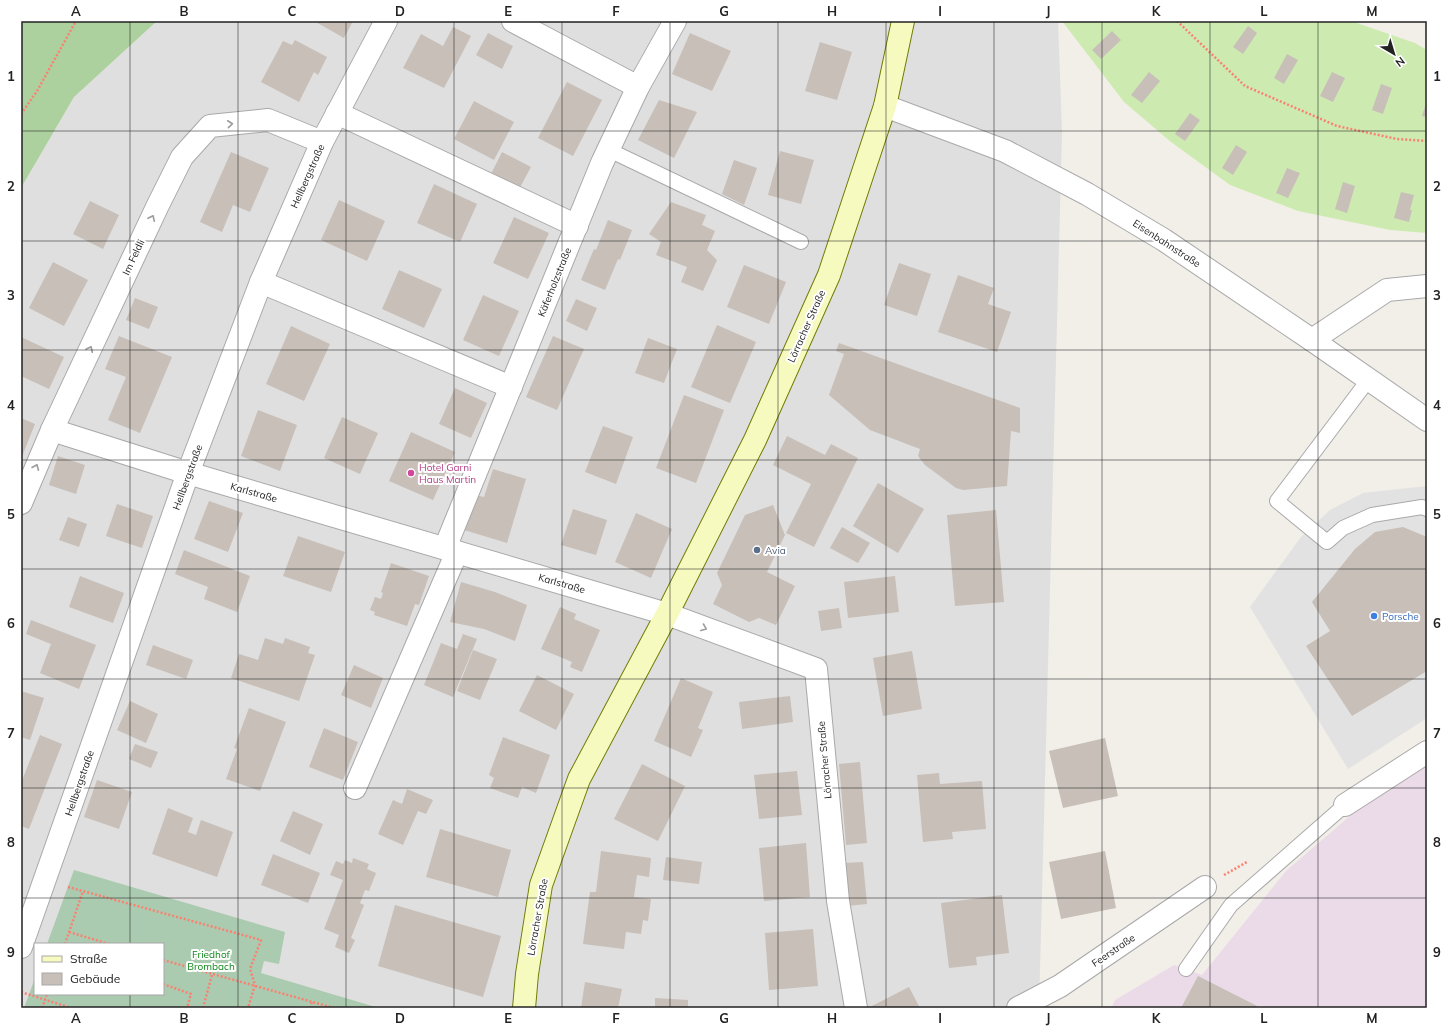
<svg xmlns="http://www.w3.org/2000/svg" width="1448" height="1029" font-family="Mulish,sans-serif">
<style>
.residential{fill:#e0dfdf;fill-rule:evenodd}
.industrial{fill:#ebdbe8}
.grass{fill:#cdebb0}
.forest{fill:#add19e}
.cemetery{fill:#aacbaf}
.parking{fill:#e2e2e2}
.building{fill:#c7bfb8}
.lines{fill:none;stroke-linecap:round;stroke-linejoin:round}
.service-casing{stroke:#a9a9a9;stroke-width:16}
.minor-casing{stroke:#a9a9a9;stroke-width:24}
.tertiary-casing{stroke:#a9a9a9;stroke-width:24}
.secondary-casing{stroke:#707d05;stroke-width:24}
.path{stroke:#fa8072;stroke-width:2.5;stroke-dasharray:2 2;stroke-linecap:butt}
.service{stroke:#fff;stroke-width:14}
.minor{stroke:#fff;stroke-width:22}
.tertiary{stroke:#fff;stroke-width:22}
.secondary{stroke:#f7fabf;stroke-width:22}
.oneway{stroke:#9c9c9c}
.grid{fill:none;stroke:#222;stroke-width:1;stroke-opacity:0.55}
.hotel-dot{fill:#d1479c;stroke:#fff;stroke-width:1.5}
.service-dot{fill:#5c6f8a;stroke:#fff;stroke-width:1.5}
.shop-dot{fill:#3f7fe0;stroke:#fff;stroke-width:1.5}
.labels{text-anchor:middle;stroke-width:4;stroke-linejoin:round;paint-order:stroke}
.street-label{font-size:10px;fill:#222;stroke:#fff}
.hotel-label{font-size:10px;fill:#b23c85;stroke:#fff;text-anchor:start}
.service-label{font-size:10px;fill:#4e5e75;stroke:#fff;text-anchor:start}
.shop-label{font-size:10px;fill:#366cbe;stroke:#fff;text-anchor:start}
.park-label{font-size:10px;fill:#0c8416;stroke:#fff}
.neatline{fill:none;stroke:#222;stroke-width:1.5}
.grid-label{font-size:13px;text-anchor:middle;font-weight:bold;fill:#222}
</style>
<rect width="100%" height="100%" fill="#f2efe9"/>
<path class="residential" d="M 157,21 L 1058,21 L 1062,132 L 1039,1008 L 21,1008 L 21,188 L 74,97 ZM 35,944 L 163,944 L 163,994 L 35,994 Z"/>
<path class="industrial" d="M 1427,762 L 1427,1008 L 1111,1008 L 1115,1000 L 1174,965 L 1202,975 L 1286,871 L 1366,802 Z"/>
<path class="grass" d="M 1062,21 L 1351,21 L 1415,43 L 1427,50 L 1427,233 L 1390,230 L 1298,211 L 1230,185 L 1171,142 L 1124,102 Z"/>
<path class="forest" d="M 21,21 L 157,21 L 74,97 L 21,188 Z"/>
<path class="cemetery" d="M 74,870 L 285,932 L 279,964 L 264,961 L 261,973 L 379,1008 L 24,1008 L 35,978 L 35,994 L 163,994 L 163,944 L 47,944 Z"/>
<path class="parking" d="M 1427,486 L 1427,718 L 1348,769 L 1250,607 L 1301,537 L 1330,510 L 1363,493 Z"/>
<g class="building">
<path d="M 314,21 L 353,21 L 344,38 Z"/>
<path d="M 1248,26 L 1257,33 L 1243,54 L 1233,47 Z"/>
<path d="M 453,27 L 471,36 L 444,88 L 403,68 L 421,34 L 443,46 Z"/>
<path d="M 1112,31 L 1121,40 L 1101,59 L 1092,50 Z"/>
<path d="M 488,33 L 513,46 L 502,69 L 476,55 Z"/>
<path d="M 690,33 L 731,51 L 712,91 L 672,74 Z"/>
<path d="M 295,40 L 327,57 L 318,75 L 314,72 L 299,102 L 261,82 L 283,41 L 292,45 Z"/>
<path d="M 820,42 L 852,52 L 837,100 L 805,91 Z"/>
<path d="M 1287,54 L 1298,60 L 1284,84 L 1274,78 Z"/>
<path d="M 1149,72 L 1160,81 L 1142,103 L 1131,95 Z"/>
<path d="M 1332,72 L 1345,78 L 1333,102 L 1320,96 Z"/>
<path d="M 567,82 L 602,100 L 573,156 L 538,138 Z"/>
<path d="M 1381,84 L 1392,88 L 1383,114 L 1372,110 Z"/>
<path d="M 659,100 L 697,112 L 674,158 L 638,140 Z"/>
<path d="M 1427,100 L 1427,117 L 1422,116 Z"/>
<path d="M 474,101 L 514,122 L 494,160 L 454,139 Z"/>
<path d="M 1190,113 L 1200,120 L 1185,141 L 1175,134 Z"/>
<path d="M 1236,145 L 1247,152 L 1233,175 L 1222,168 Z"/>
<path d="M 780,151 L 814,160 L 801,204 L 768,195 Z"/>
<path d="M 231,152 L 269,168 L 250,212 L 233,205 L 222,232 L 200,222 Z"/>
<path d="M 502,152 L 531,167 L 518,191 L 490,176 Z"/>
<path d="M 734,160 L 757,168 L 744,205 L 722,194 Z"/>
<path d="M 1287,168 L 1300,173 L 1288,198 L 1276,193 Z"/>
<path d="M 1343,182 L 1355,186 L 1347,213 L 1335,209 Z"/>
<path d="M 434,184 L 477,204 L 460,242 L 417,223 Z"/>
<path d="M 1401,192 L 1414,195 L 1410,210 L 1412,210 L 1409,222 L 1394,218 Z"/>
<path d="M 339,200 L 385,221 L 367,261 L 321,240 Z"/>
<path d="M 90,201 L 119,215 L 103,249 L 73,234 Z"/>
<path d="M 671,202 L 706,215 L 702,225 L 715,231 L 707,250 L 717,260 L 703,291 L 681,282 L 687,267 L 656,255 L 661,242 L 649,234 Z"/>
<path d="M 514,217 L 549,233 L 528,279 L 493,263 Z"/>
<path d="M 608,220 L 632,230 L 620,260 L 618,259 L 605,290 L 581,280 L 594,249 L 596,250 Z"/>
<path d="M 53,262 L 88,280 L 64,326 L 29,308 Z"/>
<path d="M 899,263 L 931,274 L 917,316 L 884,305 Z"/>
<path d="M 744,265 L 786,282 L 769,324 L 727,307 Z"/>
<path d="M 399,270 L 442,289 L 424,328 L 382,309 Z"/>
<path d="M 958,275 L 994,288 L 988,304 L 1011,312 L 997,352 L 938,332 Z"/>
<path d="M 483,295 L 519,311 L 499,356 L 463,340 Z"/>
<path d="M 135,298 L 158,307 L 149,329 L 126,320 Z"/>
<path d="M 576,299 L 597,308 L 587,331 L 566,321 Z"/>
<path d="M 717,325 L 756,342 L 730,403 L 691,387 Z"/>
<path d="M 291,326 L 330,344 L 304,401 L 266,384 Z"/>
<path d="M 119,336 L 172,357 L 140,433 L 108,420 L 126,377 L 105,369 Z"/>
<path d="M 553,336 L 584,349 L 557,410 L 526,397 Z"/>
<path d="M 21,337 L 64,357 L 49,389 L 21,376 Z"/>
<path d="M 648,338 L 677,349 L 664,383 L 635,373 Z"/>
<path d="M 839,343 L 1020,408 L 1020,433 L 1011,431 L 1007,486 L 963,490 L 956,488 L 925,465 L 918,456 L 920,449 L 870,430 L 829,395 L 844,354 L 836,351 Z"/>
<path d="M 455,388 L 487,403 L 471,438 L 439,424 Z"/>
<path d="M 684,395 L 724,410 L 696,483 L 656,468 Z"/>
<path d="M 258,410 L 297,425 L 280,471 L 241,456 Z"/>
<path d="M 342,417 L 378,433 L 360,474 L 324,458 Z"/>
<path d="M 21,418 L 35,424 L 21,459 Z"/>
<path d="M 603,426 L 633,437 L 616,484 L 585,472 Z"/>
<path d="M 411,432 L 455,452 L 433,500 L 389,481 Z"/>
<path d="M 787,436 L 825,455 L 831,444 L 858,458 L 814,547 L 786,533 L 811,484 L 773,465 Z"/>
<path d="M 58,456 L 85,465 L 76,494 L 49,485 Z"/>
<path d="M 493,469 L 526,479 L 507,543 L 464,530 L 475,495 L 484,497 Z"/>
<path d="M 878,483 L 924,509 L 898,553 L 853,526 Z"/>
<path d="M 209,501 L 243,513 L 228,552 L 194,539 Z"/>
<path d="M 117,504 L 153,516 L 142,548 L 106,536 Z"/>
<path d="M 773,505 L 785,535 L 767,572 L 795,586 L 776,625 L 759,618 L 749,622 L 713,604 L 722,585 L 717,573 L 745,515 Z"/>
<path d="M 573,509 L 607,520 L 596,555 L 561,545 Z"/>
<path d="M 996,510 L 1004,602 L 955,606 L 947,515 Z"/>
<path d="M 636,513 L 672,529 L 651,578 L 615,562 Z"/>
<path d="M 68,517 L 87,524 L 79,547 L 59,540 Z"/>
<path d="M 842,527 L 870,543 L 858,563 L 830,548 Z"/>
<path d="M 1403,527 L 1427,537 L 1427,671 L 1352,716 L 1306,646 L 1330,631 L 1312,602 L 1355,549 L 1375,532 Z"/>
<path d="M 298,536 L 345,552 L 331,592 L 283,576 Z"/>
<path d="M 184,550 L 250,576 L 237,612 L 204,599 L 208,587 L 175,574 Z"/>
<path d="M 391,563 L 429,576 L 419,605 L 415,604 L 407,626 L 374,615 L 375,612 L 370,610 L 375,597 L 381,599 L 383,593 L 381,592 Z"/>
<path d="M 80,576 L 124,593 L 113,623 L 69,607 Z"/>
<path d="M 895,576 L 899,612 L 848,618 L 844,582 Z"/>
<path d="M 461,582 L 495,592 L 527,605 L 515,641 L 484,629 L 450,622 Z"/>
<path d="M 560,607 L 576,614 L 574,619 L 600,630 L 582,672 L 570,667 L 572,662 L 541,649 Z"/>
<path d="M 839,608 L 842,628 L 821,631 L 818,611 Z"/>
<path d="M 31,620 L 96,645 L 79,689 L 40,673 L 51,644 L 26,634 Z"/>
<path d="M 463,634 L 477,639 L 453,697 L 424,685 L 441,643 L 457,649 Z"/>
<path d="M 265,638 L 283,644 L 285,638 L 310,647 L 308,653 L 315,655 L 299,701 L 231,678 L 239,654 L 258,660 Z"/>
<path d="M 153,645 L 193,660 L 186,679 L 146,665 Z"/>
<path d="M 473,650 L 497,659 L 480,700 L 457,691 Z"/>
<path d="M 912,651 L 922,709 L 883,716 L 873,658 Z"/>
<path d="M 354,665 L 383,678 L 371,708 L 341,695 Z"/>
<path d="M 537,675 L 574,694 L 556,730 L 519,711 Z"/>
<path d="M 681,678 L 713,692 L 698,728 L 703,730 L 691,757 L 654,741 Z"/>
<path d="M 21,691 L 44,698 L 30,740 L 21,737 Z"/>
<path d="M 790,696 L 793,722 L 742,729 L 739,702 Z"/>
<path d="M 130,701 L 158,714 L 146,743 L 117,730 Z"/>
<path d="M 249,708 L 286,722 L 260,791 L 226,779 L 237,749 L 234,748 Z"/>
<path d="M 324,728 L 358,742 L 343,780 L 309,767 Z"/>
<path d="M 40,735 L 62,744 L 29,829 L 21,826 L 21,783 Z"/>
<path d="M 503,737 L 550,755 L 536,793 L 522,787 L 518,798 L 490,788 L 494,778 L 489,775 Z"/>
<path d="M 1105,738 L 1118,796 L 1063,808 L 1049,751 Z"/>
<path d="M 135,744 L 158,752 L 151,768 L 129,759 Z"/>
<path d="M 860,762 L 867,843 L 846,845 L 839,764 Z"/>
<path d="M 642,764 L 685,786 L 658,841 L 614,819 Z"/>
<path d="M 797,771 L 802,815 L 759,819 L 754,775 Z"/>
<path d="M 939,773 L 940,784 L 982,781 L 986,829 L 952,832 L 953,839 L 923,842 L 917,775 Z"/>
<path d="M 97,780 L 132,792 L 119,829 L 84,817 Z"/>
<path d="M 407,789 L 433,800 L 426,814 L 418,811 L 403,845 L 378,834 L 393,800 L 402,804 Z"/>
<path d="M 168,808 L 193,818 L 188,832 L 196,835 L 201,820 L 233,832 L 217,877 L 152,854 Z"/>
<path d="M 293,811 L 323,824 L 310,855 L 280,841 Z"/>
<path d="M 440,829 L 511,850 L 498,897 L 426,877 Z"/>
<path d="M 806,843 L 810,897 L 764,901 L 759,848 Z"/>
<path d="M 601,851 L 651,858 L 649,877 L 637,875 L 634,897 L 651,899 L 648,921 L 643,920 L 641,934 L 626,932 L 624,949 L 583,944 L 590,892 L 596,892 Z"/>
<path d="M 1105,851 L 1116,908 L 1061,919 L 1049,862 Z"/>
<path d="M 273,854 L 320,873 L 308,903 L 261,885 Z"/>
<path d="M 666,857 L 702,862 L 699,884 L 663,880 Z"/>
<path d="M 353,858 L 369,864 L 367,869 L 376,873 L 369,891 L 365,890 L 360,903 L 364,905 L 351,938 L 355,940 L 349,953 L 335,947 L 339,935 L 324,929 L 343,880 L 330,875 L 336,861 L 343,864 L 345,860 L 352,863 Z"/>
<path d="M 863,862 L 867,904 L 847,906 L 844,863 Z"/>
<path d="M 1002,895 L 1009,953 L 976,957 L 977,965 L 949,968 L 941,903 Z"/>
<path d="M 395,905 L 501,936 L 483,997 L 378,966 Z"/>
<path d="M 813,929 L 818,986 L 769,990 L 765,933 Z"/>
<path d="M 1198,976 L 1261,1008 L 1181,1008 Z"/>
<path d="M 585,982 L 622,989 L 618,1008 L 581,1008 Z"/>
<path d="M 909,987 L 920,1008 L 868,1008 Z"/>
<path d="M 655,998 L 688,1000 L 688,1008 L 655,1008 Z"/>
</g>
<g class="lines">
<g class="service-casing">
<g id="service">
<path d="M 609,150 L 801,242"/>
<path d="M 1369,379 L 1277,501 L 1327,542 L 1343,528 L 1372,515 L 1422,507 L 1427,509"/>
<path d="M 1186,969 L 1231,905 L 1345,805"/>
</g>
</g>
<g class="minor-casing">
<g id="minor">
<path d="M 513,21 L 638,87"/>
<path d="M 337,113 L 577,226"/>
<path d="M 261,282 L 511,387"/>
<path d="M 1312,340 L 1387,290 L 1427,286"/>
<path d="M 52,430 L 188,473 L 667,614 L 816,669 L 838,901 L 856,1008"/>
<path d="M 21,503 L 52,430 L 158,205 L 182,157 L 210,126 L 268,120 L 322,142"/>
<path d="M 445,548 L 602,163 L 638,87 L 675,21"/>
<path d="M 355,788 L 457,552"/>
<path d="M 1345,805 L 1427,752"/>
<path d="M 21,947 L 188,473 L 261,282 L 322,142 L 386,21"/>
<path d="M 1018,1008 L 1060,986 L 1205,887"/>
</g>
</g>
<g class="tertiary-casing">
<path id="tertiary" d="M 885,106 L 1005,151 L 1087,194 L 1164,240 L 1312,340 L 1427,420"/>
</g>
<g class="secondary-casing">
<path id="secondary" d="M 524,1008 L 527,974 L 541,885 L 579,779 L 667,614 L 755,440 L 829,275 L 885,106 L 903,21"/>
</g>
<g class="path">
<path d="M 1177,21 L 1245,86 L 1337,126 L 1397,139 L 1427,141"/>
<path d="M 21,114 L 37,91 L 76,21"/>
<path d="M 1224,875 L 1247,862"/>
<path d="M 68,887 L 261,940 L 250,969 L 255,985 L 248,1008"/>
<path d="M 69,932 L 109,944"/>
<path d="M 65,944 L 83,891"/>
<path d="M 163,960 L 334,1008"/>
<path d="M 163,984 L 191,994 L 187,1008"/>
<path d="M 21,992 L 71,1008"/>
<path d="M 42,1008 L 47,994"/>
<path d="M 203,1008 L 212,975"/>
<path d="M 310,1008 L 312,1002"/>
</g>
<use href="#service" class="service"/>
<use href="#minor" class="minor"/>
<use href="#tertiary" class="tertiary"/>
<use href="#secondary" class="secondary"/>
</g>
<defs><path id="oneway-chevron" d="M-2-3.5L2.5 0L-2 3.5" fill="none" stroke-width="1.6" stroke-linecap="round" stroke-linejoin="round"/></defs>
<g class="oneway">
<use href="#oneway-chevron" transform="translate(230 124) rotate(-6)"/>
<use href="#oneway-chevron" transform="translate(152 218) rotate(-65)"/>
<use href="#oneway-chevron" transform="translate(90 349) rotate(-65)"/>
<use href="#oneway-chevron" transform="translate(36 467) rotate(-67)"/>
<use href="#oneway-chevron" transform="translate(704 628) rotate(21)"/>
</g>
<path class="grid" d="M 130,21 L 130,944M 238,21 L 238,1008M 346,21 L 346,1008M 454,21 L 454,1008M 562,21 L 562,1008M 670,21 L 670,1008M 778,21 L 778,1008M 886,21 L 886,1008M 994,21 L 994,1008M 1102,21 L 1102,1008M 1210,21 L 1210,1008M 1318,21 L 1318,1008M 21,131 L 1427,131M 21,241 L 1427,241M 21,350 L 1427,350M 21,460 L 1427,460M 21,569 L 1427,569M 21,679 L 1427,679M 21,788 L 1427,788M 21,898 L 1427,898M 130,994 L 130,1008"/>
<circle class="hotel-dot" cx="411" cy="473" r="4"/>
<circle class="service-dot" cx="757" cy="550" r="4"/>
<circle class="shop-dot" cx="1374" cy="616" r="4"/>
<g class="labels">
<g class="street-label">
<text transform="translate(307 176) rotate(-66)" y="4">Hellbergstraße</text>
<text transform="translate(1167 243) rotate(33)" y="4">Eisenbahnstraße</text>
<text transform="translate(133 257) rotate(-65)" y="4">Im Feldli</text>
<text transform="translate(554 282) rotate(-68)" y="4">Käferholzstraße</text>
<text transform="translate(806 326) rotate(-66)" y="4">Lörracher Straße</text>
<text transform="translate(187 477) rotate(-70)" y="4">Hellbergstraße</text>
<text transform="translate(254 492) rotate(16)" y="4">Karlstraße</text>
<text transform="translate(562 583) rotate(16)" y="4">Karlstraße</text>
<text transform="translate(824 760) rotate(-95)" y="4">Lörracher Straße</text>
<text transform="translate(79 783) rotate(-71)" y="4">Hellbergstraße</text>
<text transform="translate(537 917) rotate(-80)" y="4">Lörracher Straße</text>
<text transform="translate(1113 950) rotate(-34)" y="4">Feerstraße</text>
</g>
<g class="hotel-label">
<text x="419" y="471">Hotel Garni<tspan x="419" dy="12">Haus Martin</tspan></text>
</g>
<g class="service-label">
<text x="765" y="554">Avia</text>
</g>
<g class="shop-label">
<text x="1382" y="620">Porsche</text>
</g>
<g class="park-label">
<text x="211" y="958">Friedhof<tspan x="211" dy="12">Brombach</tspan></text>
</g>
</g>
<rect width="1448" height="1029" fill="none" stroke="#ffffff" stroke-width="44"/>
<rect x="34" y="943" width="130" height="52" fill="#ffffff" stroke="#a7a7a7"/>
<rect x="42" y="956" width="20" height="6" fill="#f7fabf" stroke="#a7a7a7"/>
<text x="70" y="963" font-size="12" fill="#222222">Straße</text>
<rect x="42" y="973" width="20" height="12" fill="#c7bfb8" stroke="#a7a7a7"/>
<text x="70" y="983" font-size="12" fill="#222222">Gebäude</text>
<g transform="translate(1394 54) rotate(142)" stroke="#ffffff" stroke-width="3" paint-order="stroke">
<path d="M0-3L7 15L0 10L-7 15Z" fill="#222222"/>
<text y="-6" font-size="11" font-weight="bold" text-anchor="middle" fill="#222222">N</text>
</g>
<rect x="22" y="22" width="1404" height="985" class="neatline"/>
<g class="grid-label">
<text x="76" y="16">A</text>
<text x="184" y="16">B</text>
<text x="292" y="16">C</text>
<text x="400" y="16">D</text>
<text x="508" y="16">E</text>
<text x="616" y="16">F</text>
<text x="724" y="16">G</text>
<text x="832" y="16">H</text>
<text x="940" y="16">I</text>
<text x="1048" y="16">J</text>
<text x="1156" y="16">K</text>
<text x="1264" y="16">L</text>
<text x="1372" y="16">M</text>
<text x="11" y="81">1</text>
<text x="1437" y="81">1</text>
<text x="11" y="191">2</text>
<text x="1437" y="191">2</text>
<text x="11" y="300">3</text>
<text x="1437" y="300">3</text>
<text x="11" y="410">4</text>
<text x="1437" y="410">4</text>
<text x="11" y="519">5</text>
<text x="1437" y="519">5</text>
<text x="11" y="628">6</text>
<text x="1437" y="628">6</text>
<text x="11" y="738">7</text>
<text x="1437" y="738">7</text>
<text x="11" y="847">8</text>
<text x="1437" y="847">8</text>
<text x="11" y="957">9</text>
<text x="1437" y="957">9</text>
<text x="76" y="1023">A</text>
<text x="184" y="1023">B</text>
<text x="292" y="1023">C</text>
<text x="400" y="1023">D</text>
<text x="508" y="1023">E</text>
<text x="616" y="1023">F</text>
<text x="724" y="1023">G</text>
<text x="832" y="1023">H</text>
<text x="940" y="1023">I</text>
<text x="1048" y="1023">J</text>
<text x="1156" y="1023">K</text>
<text x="1264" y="1023">L</text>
<text x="1372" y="1023">M</text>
</g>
</svg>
